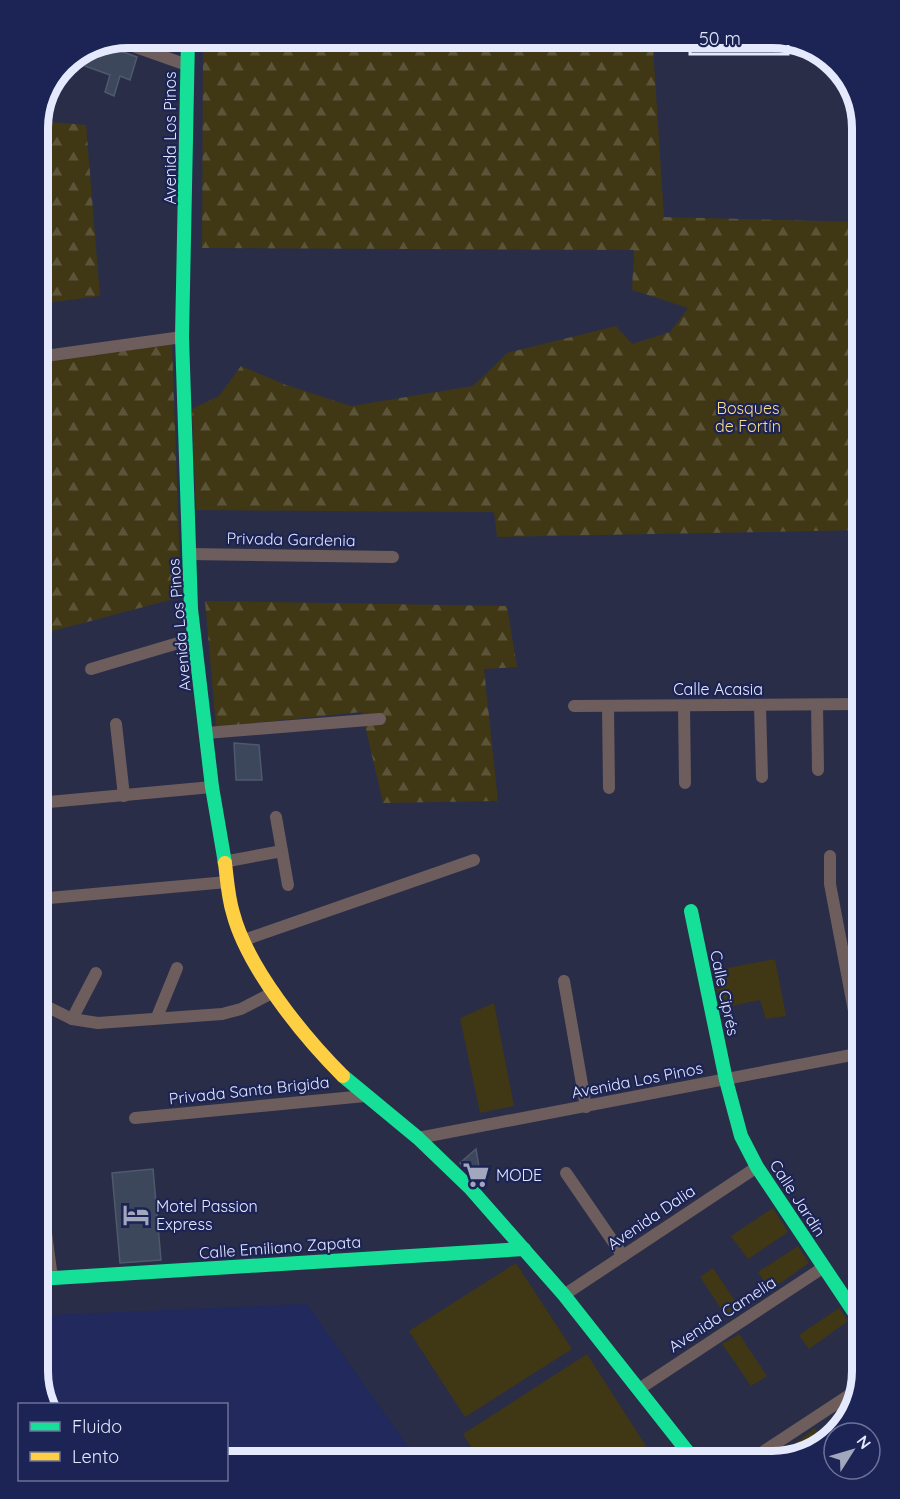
<svg xmlns="http://www.w3.org/2000/svg" width="900" height="1499" font-family="Quicksand,sans-serif">
<style>
.built{fill:#21295d}
.green{fill:#403715}
.forest{fill:url(#forest-firs)}
.building{fill:#3d475c;stroke:#4f596e;stroke-width:1.5}
.lines{fill:none;stroke-linecap:round;stroke-linejoin:round}
.street{stroke:#6d5d5d;stroke-width:12}
.fast{stroke:#16e098;stroke-width:14}
.slow{stroke:#ffcf43;stroke-width:14}
.labels{text-anchor:middle;stroke-width:4.5;stroke-linejoin:round;paint-order:stroke}
.street-label{font-size:16px;fill:#e4e9fd;stroke:#1c2355}
.park-label{font-size:16px;fill:#fade80;stroke:#1c2355}
.poi-label{font-size:16px;fill:#e4e9fd;stroke:#1c2355;text-anchor:start}
.rim{fill:none;stroke:#e4e9fd;stroke-width:8}
</style>
<defs>
<pattern id="forest-firs" width="22" height="20" patternUnits="userSpaceOnUse" patternTransform="scale(1.5)"><rect width="22" height="20" fill="#403715"/><path d="M5 1l3.5 6h-7zM16 11l3.5 6h-7z" fill="#5b5438"/></pattern>
</defs>
<rect width="100%" height="100%" fill="#292d48"/>
<path class="built" d="M 307,1304 L 418,1461 L 227,1461 L 226,1404 L 45,1404 L 38,1371 L 38,1331 L 52,1315 Z"/>
<g class="green">
<path d="M 862,945 L 862,982 L 860,983 L 852,947 Z"/>
<path d="M 775,959 L 786,1016 L 766,1019 L 760,1000 L 721,1008 L 712,971 Z"/>
<path d="M 494,1003 L 514,1106 L 480,1113 L 460,1018 Z"/>
<path d="M 773,1208 L 788,1232 L 748,1259 L 731,1236 Z"/>
<path d="M 798,1246 L 809,1263 L 770,1290 L 758,1272 Z"/>
<path d="M 516,1263 L 572,1349 L 465,1417 L 409,1331 Z"/>
<path d="M 713,1268 L 741,1310 L 728,1319 L 700,1277 Z"/>
<path d="M 839,1308 L 848,1321 L 809,1349 L 799,1335 Z"/>
<path d="M 739,1334 L 767,1376 L 751,1386 L 722,1344 Z"/>
<path d="M 587,1354 L 653,1457 L 645,1461 L 480,1461 L 463,1434 Z"/>
<path d="M 815,1428 L 824,1441 L 811,1452 L 800,1455 L 793,1445 Z"/>
</g>
<g class="forest">
<path d="M 653,47 L 664,217 L 862,222 L 862,530 L 497,537 L 494,512 L 196,510 L 192,409 L 219,396 L 241,366 L 286,385 L 351,406 L 473,386 L 507,353 L 616,326 L 632,344 L 670,332 L 688,308 L 632,290 L 634,250 L 202,248 L 203,49 Z"/>
<path d="M 38,121 L 86,125 L 100,296 L 38,304 Z"/>
<path d="M 172,341 L 181,597 L 38,635 L 38,361 Z"/>
<path d="M 205,601 L 507,606 L 517,667 L 484,669 L 498,801 L 383,803 L 362,712 L 216,727 Z"/>
</g>
<g class="building">
<path d="M 107,46 L 137,57 L 130,80 L 120,76 L 114,96 L 105,92 L 110,75 L 85,66 L 90,53 Z"/>
<path d="M 234,743 L 259,745 L 262,780 L 236,780 Z"/>
<path d="M 476,1149 L 482,1185 L 460,1163 Z"/>
<path d="M 153,1169 L 161,1260 L 120,1263 L 112,1173 Z"/>
</g>
<g class="lines">
<g class="street">
<path d="M 273,38 L 445,41 L 595,38"/>
<path d="M 119,41 L 187,65"/>
<path d="M 38,357 L 182,337"/>
<path d="M 189,554 L 393,557"/>
<path d="M 91,669 L 195,638"/>
<path d="M 817,705 L 818,770"/>
<path d="M 574,706 L 862,704"/>
<path d="M 608,706 L 609,788"/>
<path d="M 684,706 L 685,783"/>
<path d="M 760,706 L 762,777"/>
<path d="M 116,724 L 124,796"/>
<path d="M 206,733 L 380,719"/>
<path d="M 38,803 L 212,787"/>
<path d="M 276,817 L 288,885"/>
<path d="M 830,856 L 830,884 L 862,1053"/>
<path d="M 223,862 L 282,851"/>
<path d="M 38,899 L 227,882"/>
<path d="M 244,940 L 474,860"/>
<path d="M 564,981 L 586,1107"/>
<path d="M 38,1002 L 72,1019 L 98,1023 L 222,1014 L 241,1009 L 274,992"/>
<path d="M 157,1017 L 177,968"/>
<path d="M 72,1019 L 96,973"/>
<path d="M 135,1118 L 365,1096"/>
<path d="M 418,1138 L 862,1053"/>
<path d="M 38,1173 L 52,1278"/>
<path d="M 566,1173 L 623,1256"/>
<path d="M 564,1295 L 757,1167"/>
<path d="M 639,1389 L 824,1267"/>
<path d="M 749,1461 L 857,1390"/>
</g>
<g class="fast">
<path d="M 188,38 L 182,337 L 191,609 L 212,787 L 225,863"/>
<path d="M 691,911 L 726,1080 L 741,1136 L 757,1167 L 862,1324"/>
<path d="M 343,1076 L 418,1138 L 470,1188 L 564,1295 L 695,1461"/>
<path d="M 38,1279 L 524,1249"/>
</g>
<path class="slow" d="M 225,863 C 227,879 228,897 233,913 C 247,967 303,1036 343,1076"/>
</g>
<defs>
<g id="supermarket-bare" transform="scale(2.07)"><path d="M-6-5.5h2.5l.6 2H6L4.5 2H-2.5L-4.4-4H-6ZM-1.5 3.2a1.3 1.3 0 1 0 .1 0ZM3 3.2a1.3 1.3 0 1 0 .1 0Z" fill="#a3a7be" stroke="#1c2355" stroke-width="2.5" paint-order="stroke"/></g>
<g id="hotel-bare" transform="scale(2.07)"><path d="M-6-4.5h1.5V1H6V5H4.5V3h-9V5H-6ZM-4 0a1.8 1.8 0 1 1 3.6 0ZM.5 0V-2.5h3Q6-2.5 6 0Z" fill="#a3a7be" stroke="#1c2355" stroke-width="2.5" paint-order="stroke"/></g>
</defs>
<g fill-rule="evenodd">
<use href="#supermarket-bare" x="476" y="1175"/>
<use href="#hotel-bare" x="136" y="1215"/>
</g>
<g class="labels">
<g class="street-label">
<text transform="translate(170 138) rotate(-90)" y="6">Avenida Los Pinos</text>
<text transform="translate(291 539) rotate(1)" y="6">Privada Gardenia</text>
<text transform="translate(179 625) rotate(-95)" y="6">Avenida Los Pinos</text>
<text x="718" y="695">Calle Acasia</text>
<text transform="translate(725 993) rotate(78)" y="6">Calle Ciprés</text>
<text transform="translate(637 1080) rotate(-11)" y="6">Avenida Los Pinos</text>
<text transform="translate(249 1090) rotate(-6)" y="6">Privada Santa Brigida</text>
<text transform="translate(798 1198) rotate(57)" y="6">Calle Jardín</text>
<text transform="translate(651 1217) rotate(-34)" y="6">Avenida Dalia</text>
<text transform="translate(280 1247) rotate(-4)" y="6">Calle Emiliano Zapata</text>
<text transform="translate(722 1314) rotate(-33)" y="6">Avenida Camelia</text>
</g>
<g class="park-label">
<text x="748" y="414">Bosques<tspan x="748" dy="18">de Fortín</tspan></text>
</g>
<g class="poi-label">
<text x="496" y="1181">MODE</text>
<text x="156" y="1212">Motel Passion<tspan x="156" dy="18">Express</tspan></text>
</g>
</g>
<path d="M0 0H900V1499H0ZM128 48H772A80 80 0 0 1 852 128V1371A80 80 0 0 1 772 1451H128A80 80 0 0 1 48 1371V128A80 80 0 0 1 128 48Z" fill="#1c2355" fill-rule="evenodd"/>
<path class="rim" d="M128 48H772A80 80 0 0 1 852 128V1371A80 80 0 0 1 772 1451H128A80 80 0 0 1 48 1371V128A80 80 0 0 1 128 48Z"/>
<rect x="18" y="1403" width="210" height="78" fill="#1c2355" stroke="#6c7298" stroke-width="1.5"/>
<rect x="30" y="1422" width="30" height="9" fill="#16e098" stroke="#6c7298" stroke-width="1.5"/>
<text x="72" y="1433" font-size="18" fill="#e4e9fd">Fluido</text>
<rect x="30" y="1452" width="30" height="9" fill="#ffcf43" stroke="#6c7298" stroke-width="1.5"/>
<text x="72" y="1463" font-size="18" fill="#e4e9fd">Lento</text>
<g transform="translate(852 1451) rotate(53)"><circle r="28" fill="#1c2355" stroke="#6c7298" stroke-width="1.5"/>
<path d="M0-4.5L10 22L0 15L-10 22Z" fill="#a3a7be"/>
<text y="-9" font-size="16" font-weight="bold" text-anchor="middle" fill="#e4e9fd">N</text>
</g>
<path d="M690 45v9h98v-9" fill="none" stroke="#e4e9fd" stroke-width="3"/>
<text x="699" y="45" font-size="18" fill="#e4e9fd" stroke="#1c2355" stroke-width="4.5" paint-order="stroke">50 m</text>
</svg>
